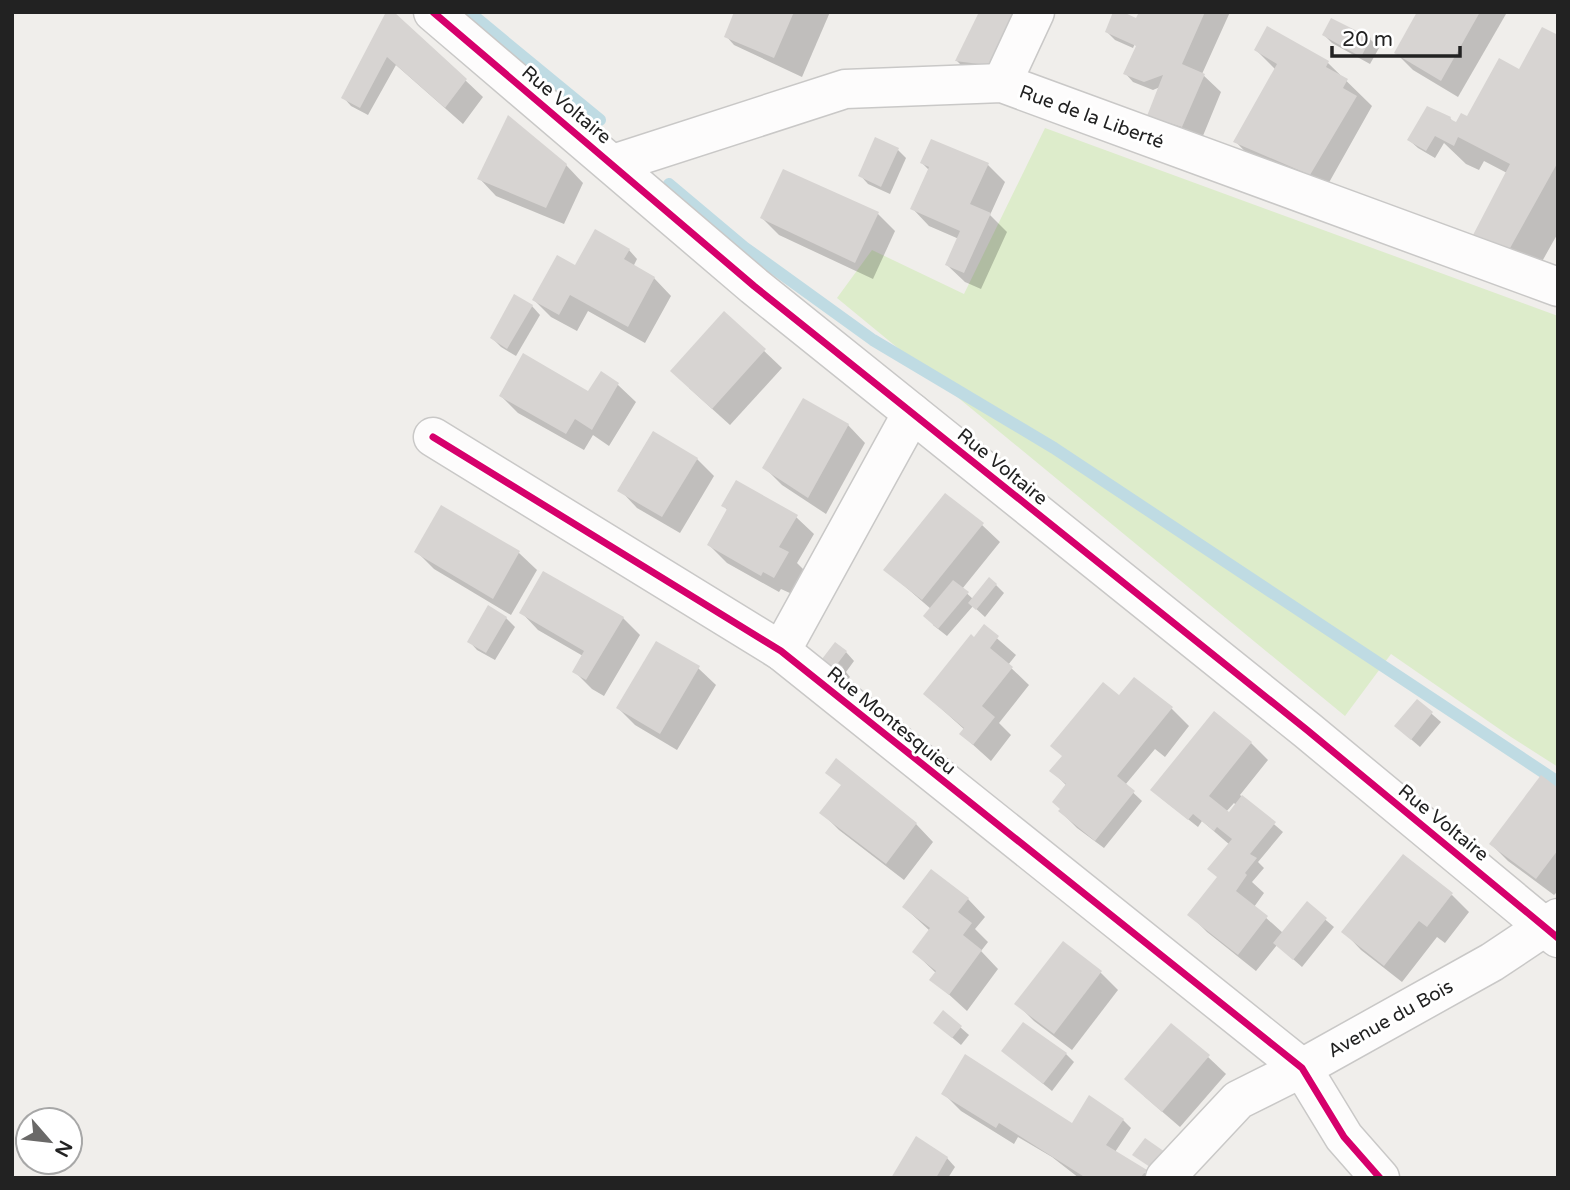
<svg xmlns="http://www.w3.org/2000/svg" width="1570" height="1190" font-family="'Varela Round',sans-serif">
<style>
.grass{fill:#ddeccb}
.shadow{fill:#0003;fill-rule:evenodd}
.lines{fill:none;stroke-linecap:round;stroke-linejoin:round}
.stream{stroke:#bfdbe3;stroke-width:12}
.building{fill:#d7d4d2}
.street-casing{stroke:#c9c8c7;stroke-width:41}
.street{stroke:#fdfcfc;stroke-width:38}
.cycleway-casing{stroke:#fff;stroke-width:11}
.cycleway{stroke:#d6006c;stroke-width:7}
.labels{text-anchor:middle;stroke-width:6;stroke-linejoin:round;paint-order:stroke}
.street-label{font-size:19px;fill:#222;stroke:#fff}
</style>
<rect width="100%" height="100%" fill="#f0eeeb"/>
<path class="grass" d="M 1045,128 L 1558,316 L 1558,767 L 1511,737 L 1391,654 L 1345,716 L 837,298 L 872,250 L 964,294 Z"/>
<g class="shadow">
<path d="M 736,12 L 830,12 L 802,77 L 734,45 L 726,36 Z"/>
<path d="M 1044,12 L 974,78 L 957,61 Z"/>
<path d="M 1141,12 L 1230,12 L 1202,74 L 1221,92 L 1200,143 L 1166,132 L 1149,115 L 1160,87 L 1153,90 L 1133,82 L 1125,73 L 1147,25 L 1143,25 L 1133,48 L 1115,40 L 1107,32 L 1137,21 Z"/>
<path d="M 1419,12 L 1506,14 L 1458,97 L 1413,70 L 1396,53 Z"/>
<path d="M 1324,35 L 1370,39 L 1379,48 L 1370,64 L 1332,43 Z"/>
<path d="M 1558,37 L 1558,233 L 1535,274 L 1501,260 L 1475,235 L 1507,173 L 1484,161 L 1479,170 L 1466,164 L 1444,143 L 1435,158 L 1418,148 L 1409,140 L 1450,118 L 1456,125 L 1468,119 Z"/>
<path d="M 372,43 L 465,80 L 483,97 L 463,124 L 396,65 L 368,115 L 351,106 L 343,97 Z"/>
<path d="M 1256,50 L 1328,63 L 1372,106 L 1322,195 L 1260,167 L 1235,141 L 1276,70 Z"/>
<path d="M 898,150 L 906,158 L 890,194 L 868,184 L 860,175 Z"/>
<path d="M 922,163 L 988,165 L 1005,182 L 990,215 L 1007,232 L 981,289 L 965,282 L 947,265 L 959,239 L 929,226 L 912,208 L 929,170 Z"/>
<path d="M 566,165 L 583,183 L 564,224 L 496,196 L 479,178 Z"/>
<path d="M 878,214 L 895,231 L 873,279 L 779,235 L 762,218 Z"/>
<path d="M 629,250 L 637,259 L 633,267 L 654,278 L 671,296 L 645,343 L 588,311 L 577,331 L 551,317 L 534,300 L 576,267 Z"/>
<path d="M 532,306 L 540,315 L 516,356 L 501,347 L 492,338 Z"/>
<path d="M 724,313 L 782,368 L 730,425 L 689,388 Z"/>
<path d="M 601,374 L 618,385 L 636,402 L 609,446 L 593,435 L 584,450 L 518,413 L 501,396 L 589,394 Z"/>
<path d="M 848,425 L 865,443 L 826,514 L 782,485 L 764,467 Z"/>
<path d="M 697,459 L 714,476 L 680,533 L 637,508 L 620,490 Z"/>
<path d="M 724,506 L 796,517 L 814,534 L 797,563 L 805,571 L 792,594 L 781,589 L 779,592 L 727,563 L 709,545 L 728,511 Z"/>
<path d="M 442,508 L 519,553 L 537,570 L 511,615 L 434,569 L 416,551 Z"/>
<path d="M 982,525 L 1000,542 L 962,589 L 973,599 L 996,585 L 1004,593 L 985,617 L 973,606 L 947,636 L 933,625 L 931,609 L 886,570 Z"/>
<path d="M 521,612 L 623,618 L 640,635 L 604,696 L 592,689 L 574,671 L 583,656 L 538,630 Z"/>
<path d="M 506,618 L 515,627 L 495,660 L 477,650 L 469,641 Z"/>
<path d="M 984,627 L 1016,655 L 1008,665 L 1029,685 L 999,723 L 1011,735 L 991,761 L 961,734 L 965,730 L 925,694 Z"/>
<path d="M 846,652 L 854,661 L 846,672 L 850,677 L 848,679 L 833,667 Z"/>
<path d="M 698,668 L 716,685 L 677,750 L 635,725 L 618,708 Z"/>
<path d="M 1134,680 L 1172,709 L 1189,726 L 1165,757 L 1155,749 L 1125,785 L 1142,801 L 1104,848 L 1077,828 L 1060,811 L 1067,786 L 1052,771 Z"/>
<path d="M 1417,701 L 1441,722 L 1420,747 L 1405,734 Z"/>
<path d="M 1251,743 L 1268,760 L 1240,795 L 1283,832 L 1258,862 L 1264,868 L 1252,882 L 1264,893 L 1254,907 L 1283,933 L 1307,904 L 1334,927 L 1302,967 L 1277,945 L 1256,971 L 1207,932 L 1190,915 L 1219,878 L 1230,845 L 1202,821 L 1198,827 L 1161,798 ZM 1234,803 L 1236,805 L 1230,813 L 1225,813 Z"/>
<path d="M 836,761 L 916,824 L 933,842 L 904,880 L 839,830 L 822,813 L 843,786 Z"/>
<path d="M 1558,790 L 1558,891 L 1554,895 L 1508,861 L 1491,844 Z"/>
<path d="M 1452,895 L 1469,912 L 1445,943 L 1437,937 L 1402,982 L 1361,950 L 1344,932 Z"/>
<path d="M 968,899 L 985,917 L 975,929 L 988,942 L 981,951 L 998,969 L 967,1011 L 932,979 L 937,974 L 914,952 L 930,931 L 904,907 Z"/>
<path d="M 1063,943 L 1101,973 L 1118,990 L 1072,1050 L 1034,1021 L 1017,1004 Z"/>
<path d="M 935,1023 L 960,1027 L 969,1035 L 961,1045 Z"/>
<path d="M 1003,1051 L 1066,1054 L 1074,1062 L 1052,1091 Z"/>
<path d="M 1208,1057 L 1226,1074 L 1180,1127 L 1144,1096 Z"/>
<path d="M 944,1094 L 1072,1125 L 1123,1120 L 1131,1128 L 1115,1152 L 1152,1178 L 1079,1178 L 1052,1157 L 1018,1137 L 1014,1144 L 961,1111 Z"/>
<path d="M 947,1158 L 955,1167 L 948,1178 L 893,1178 Z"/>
</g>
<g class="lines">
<g class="stream">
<path d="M 469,12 L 600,120"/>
<path d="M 669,184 L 744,247 L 873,340 L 1054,448 L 1558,782"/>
</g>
</g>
<g class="building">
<path d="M 386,12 L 394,12 L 467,79 L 445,108 L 387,57 L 360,108 L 341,98 Z"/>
<path d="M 734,12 L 794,12 L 774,58 L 724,37 Z"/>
<path d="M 979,12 L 1022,12 L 995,66 L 955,61 Z"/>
<path d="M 1113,12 L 1123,12 L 1136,18 L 1139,12 L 1205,12 L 1182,64 L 1205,74 L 1182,127 L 1147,116 L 1163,75 L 1144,82 L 1123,74 L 1136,46 L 1105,32 Z"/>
<path d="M 1417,12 L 1480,12 L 1441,81 L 1394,53 Z"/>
<path d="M 1331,18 L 1371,38 L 1361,57 L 1322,35 Z"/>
<path d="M 1267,26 L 1329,61 L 1326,67 L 1348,79 L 1343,88 L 1357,96 L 1310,175 L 1233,142 L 1277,64 L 1254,50 Z"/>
<path d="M 1542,27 L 1558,35 L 1558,162 L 1509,250 L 1473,235 L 1510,164 L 1458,137 L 1454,146 L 1435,136 L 1426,151 L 1407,140 L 1427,106 L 1451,117 L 1450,119 L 1456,122 L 1461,113 L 1467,116 L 1499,58 L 1519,69 Z"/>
<path d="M 508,115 L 567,164 L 546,208 L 477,179 Z"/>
<path d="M 875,137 L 899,148 L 881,187 L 858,176 Z"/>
<path d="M 931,139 L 989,163 L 970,204 L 991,213 L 964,273 L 945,265 L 960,231 L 910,209 L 929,167 L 920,163 Z"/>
<path d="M 783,169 L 879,212 L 855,263 L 760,218 Z"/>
<path d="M 595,229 L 630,249 L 624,259 L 655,277 L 628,327 L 570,295 L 559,315 L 532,300 L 557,255 L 575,265 Z"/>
<path d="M 514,294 L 533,305 L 507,349 L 490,338 Z"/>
<path d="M 724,311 L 766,349 L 712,409 L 670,371 Z"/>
<path d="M 523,353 L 588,391 L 601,371 L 619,383 L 592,430 L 575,419 L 566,434 L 499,396 Z"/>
<path d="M 803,398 L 849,424 L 808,498 L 762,468 Z"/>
<path d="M 653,431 L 698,458 L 662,517 L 617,491 Z"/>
<path d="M 736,480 L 798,515 L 779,547 L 789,552 L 774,578 L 763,572 L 761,576 L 707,545 L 727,509 L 721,506 Z"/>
<path d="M 945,493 L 984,523 L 922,600 L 883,570 Z"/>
<path d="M 441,505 L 520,551 L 493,599 L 414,552 Z"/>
<path d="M 543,571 L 624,617 L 586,680 L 572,672 L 584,651 L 519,613 Z"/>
<path d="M 989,577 L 997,584 L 976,610 L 968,603 Z"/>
<path d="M 953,580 L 969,592 L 938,629 L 923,616 Z"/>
<path d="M 488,605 L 507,617 L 486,653 L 467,642 Z"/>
<path d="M 984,624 L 999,636 L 990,648 L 1013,667 L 982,706 L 995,717 L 973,745 L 959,734 L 964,728 L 923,694 L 971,634 L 974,637 Z"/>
<path d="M 656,641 L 700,666 L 660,734 L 616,708 Z"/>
<path d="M 835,642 L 847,651 L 838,663 L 843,667 L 839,672 L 822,659 Z"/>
<path d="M 1134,677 L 1173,707 L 1117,776 L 1135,791 L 1095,841 L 1058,811 L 1060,809 L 1052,802 L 1066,784 L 1049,771 L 1062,756 L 1050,746 L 1103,682 L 1119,695 Z"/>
<path d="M 1417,699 L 1433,712 L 1411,740 L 1394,726 Z"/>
<path d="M 1214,711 L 1252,742 L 1209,796 L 1229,812 L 1242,795 L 1276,822 L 1250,854 L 1257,858 L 1245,873 L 1247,875 L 1236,891 L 1268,916 L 1238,955 L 1187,915 L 1217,877 L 1207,869 L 1232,839 L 1217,827 L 1214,831 L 1193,814 L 1188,820 L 1150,790 Z"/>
<path d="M 836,758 L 917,823 L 886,864 L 819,813 L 841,785 L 825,773 Z"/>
<path d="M 1541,775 L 1558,788 L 1558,850 L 1536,879 L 1489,844 Z"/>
<path d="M 1403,854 L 1453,893 L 1427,927 L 1419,921 L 1384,966 L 1341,932 Z"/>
<path d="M 931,869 L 969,898 L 958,912 L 972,923 L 963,935 L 982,950 L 949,995 L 929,980 L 936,971 L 912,952 L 930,928 L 902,907 Z"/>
<path d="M 1307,901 L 1327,918 L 1293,960 L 1273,943 Z"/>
<path d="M 1063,941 L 1102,971 L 1054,1034 L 1014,1004 Z"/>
<path d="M 943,1010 L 962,1026 L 952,1038 L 933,1023 Z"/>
<path d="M 1023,1022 L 1067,1053 L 1043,1084 L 1001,1051 Z"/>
<path d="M 1171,1023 L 1210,1055 L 1162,1112 L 1124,1079 Z"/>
<path d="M 965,1054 L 1072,1123 L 1089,1095 L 1124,1119 L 1106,1145 L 1147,1170 L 1140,1178 L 1086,1178 L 999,1123 L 996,1128 L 941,1094 Z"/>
<path d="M 916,1136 L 948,1157 L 936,1178 L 891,1178 Z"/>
<path d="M 1145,1138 L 1165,1152 L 1150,1167 L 1132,1155 Z"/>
</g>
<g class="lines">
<g class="street-casing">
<g id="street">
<path d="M 433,12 L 754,286 L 1307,730 L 1558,938"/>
<path d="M 1002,83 L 1035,12"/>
<path d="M 613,164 L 845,89 L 1002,83 L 1558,287"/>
<path d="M 433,437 L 781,651 L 1302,1068 L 1344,1137 L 1380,1178"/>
<path d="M 781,651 L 912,413"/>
<path d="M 1165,1178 L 1238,1100 L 1302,1068 L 1492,962 L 1558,918"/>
</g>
</g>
<use href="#street" class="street"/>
<g class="cycleway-casing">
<g id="cycleway">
<path d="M 433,12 L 754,286 L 1307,730 L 1558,938"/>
<path d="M 433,437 L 781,651 L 1302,1068 L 1344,1137 L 1380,1178"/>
</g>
</g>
<use href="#cycleway" class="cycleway"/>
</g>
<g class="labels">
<g class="street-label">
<text transform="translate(567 104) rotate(40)" y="7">Rue Voltaire</text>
<text transform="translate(1092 116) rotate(20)" y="7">Rue de la Liberté</text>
<text transform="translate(1003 466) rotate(39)" y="7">Rue Voltaire</text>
<text transform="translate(892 720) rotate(39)" y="7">Rue Montesquieu</text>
<text transform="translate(1444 822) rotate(39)" y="7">Rue Voltaire</text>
<text transform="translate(1390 1018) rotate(-29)" y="7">Avenue du Bois</text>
</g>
</g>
<rect width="1570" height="1190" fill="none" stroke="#222222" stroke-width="28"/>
<g transform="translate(49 1141) rotate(118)"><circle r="33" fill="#ffffff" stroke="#a7a7a7" stroke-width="2"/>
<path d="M0-5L12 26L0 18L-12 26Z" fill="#6a6968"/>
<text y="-10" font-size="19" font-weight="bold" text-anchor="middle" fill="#222222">N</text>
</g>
<path d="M1332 46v10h128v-10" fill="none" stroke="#222222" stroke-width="3.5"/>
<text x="1342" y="46" font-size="21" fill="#222222" stroke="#ffffff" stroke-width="5" paint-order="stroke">20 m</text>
</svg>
